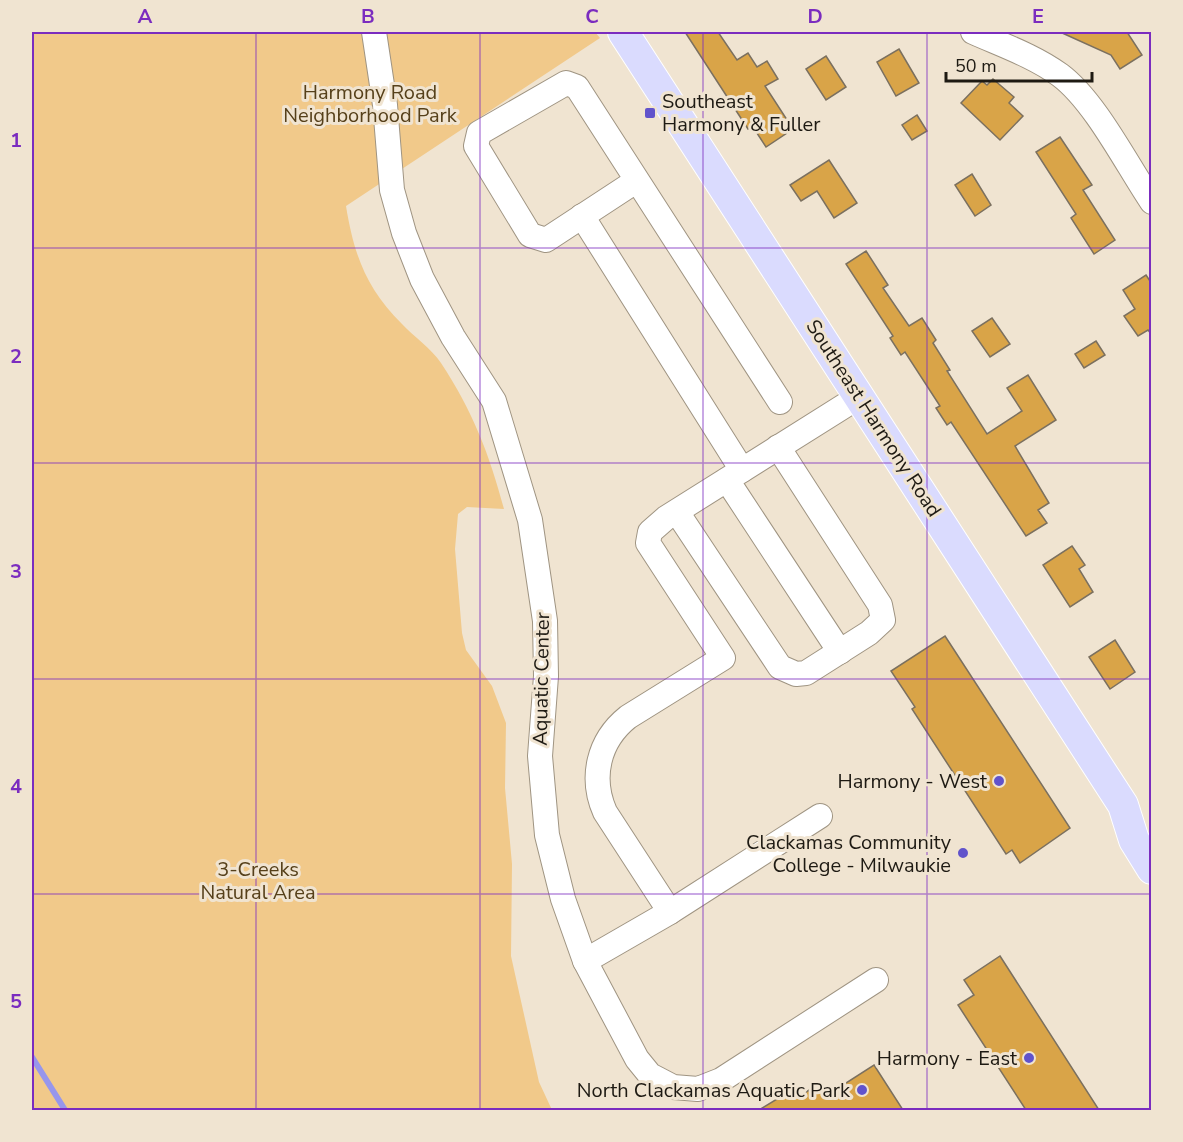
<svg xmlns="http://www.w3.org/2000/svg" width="1183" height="1142" font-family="'Nunito Sans',sans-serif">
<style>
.green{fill:#f1c98a}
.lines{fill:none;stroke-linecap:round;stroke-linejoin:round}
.stream{stroke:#9796ec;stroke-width:6}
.building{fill:#d9a448;stroke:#7b705f;stroke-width:1.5}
.minor-casing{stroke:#9f9482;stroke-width:26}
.major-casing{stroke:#fff;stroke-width:32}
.minor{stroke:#fff;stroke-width:24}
.major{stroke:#dadbfe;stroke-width:30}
.grid{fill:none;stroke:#7b2cbf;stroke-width:1.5;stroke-opacity:0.55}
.poi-dot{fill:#6153cb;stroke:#f0e4d1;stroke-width:2}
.labels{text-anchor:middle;stroke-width:6;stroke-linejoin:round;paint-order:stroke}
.park-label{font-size:20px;fill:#56401a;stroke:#f0e4d1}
.poi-label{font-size:20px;fill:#1e1a13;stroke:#f0e4d1;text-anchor:end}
.street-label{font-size:20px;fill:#1e1a13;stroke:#f0e4d1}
.neatline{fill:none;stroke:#7b2cbf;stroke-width:2}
.grid-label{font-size:20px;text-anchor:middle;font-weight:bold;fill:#7b2cbf}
</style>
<rect width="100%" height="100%" fill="#f0e4d1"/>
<path class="green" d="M 32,32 L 595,32 L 600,38 L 346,206 C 354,255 366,288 402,324 C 414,337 431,348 441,363 C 473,412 489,453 504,509 L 467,507 L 458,514 L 455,549 L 462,633 L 466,650 L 492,686 L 506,723 L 505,788 L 512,864 L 511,956 L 539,1082 L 552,1110 L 32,1110 Z"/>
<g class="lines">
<path class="stream" d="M 32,1057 L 65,1110"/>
</g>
<g class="building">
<path d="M 685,32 L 718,32 L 737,60 L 748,53 L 757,67 L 767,61 L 778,79 L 765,86 L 793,129 L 766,147 L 753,127 L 748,129 Z"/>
<path d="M 1060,32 L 1127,32 L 1142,55 L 1120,69 L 1111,55 Z"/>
<path d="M 899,49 L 919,83 L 896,96 L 877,62 Z"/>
<path d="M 826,56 L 846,87 L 826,100 L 806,69 Z"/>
<path d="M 993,79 L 1014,97 L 1009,103 L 1023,116 L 1000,140 L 961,103 L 982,81 L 987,85 Z"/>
<path d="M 917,115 L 927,131 L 912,140 L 902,125 Z"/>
<path d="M 1060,137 L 1092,185 L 1083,190 L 1115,240 L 1094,254 L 1071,218 L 1076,214 L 1036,152 Z"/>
<path d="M 829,160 L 857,203 L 834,218 L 817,191 L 801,201 L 790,185 Z"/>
<path d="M 972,174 L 991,205 L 975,216 L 955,185 Z"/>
<path d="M 866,251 L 888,285 L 883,288 L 909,326 L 922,318 L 936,340 L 933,343 L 950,370 L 947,371 L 987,434 L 1022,411 L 1007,388 L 1028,375 L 1056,420 L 1015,446 L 1049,503 L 1038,510 L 1047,523 L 1026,536 L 951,422 L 947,425 L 936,408 L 940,406 L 905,352 L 901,355 L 890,338 L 893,336 L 846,264 Z"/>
<path d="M 1146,275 L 1152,284 L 1152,335 L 1148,330 L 1138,336 L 1124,316 L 1135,309 L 1123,290 Z"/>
<path d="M 992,318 L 1010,344 L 990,357 L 972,331 Z"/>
<path d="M 1096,341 L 1105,355 L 1084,368 L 1075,354 Z"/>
<path d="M 1072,546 L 1085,565 L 1079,569 L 1093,592 L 1070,607 L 1043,565 Z"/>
<path d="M 945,636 L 1070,828 L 1020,863 L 1012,850 L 1006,854 L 912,709 L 915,707 L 891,671 Z"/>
<path d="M 1115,640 L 1135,672 L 1110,689 L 1089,657 Z"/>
<path d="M 1000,956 L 1099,1110 L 1026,1110 L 958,1005 L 974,995 L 964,980 Z"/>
<path d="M 874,1065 L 903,1110 L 759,1110 L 797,1087 L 800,1096 L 820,1083 L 829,1094 Z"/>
</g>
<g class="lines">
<g class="minor-casing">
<g id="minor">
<path d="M 374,32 L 385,105 L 392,190 L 404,233 L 422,279 L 453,337 L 494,401 L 530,520 L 545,621 L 546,676 L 540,756 L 547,835 L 563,899 L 585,961 L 637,1059 L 650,1075 L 673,1087 L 698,1089 L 721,1080 L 876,980"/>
<path d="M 973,32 C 1002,45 1034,56 1060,75 C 1095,101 1127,165 1152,202"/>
<path d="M 636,181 L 546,240 L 530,235 L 476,146 L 479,133 L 566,83 L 577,87 L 780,402"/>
<path d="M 582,216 L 742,470"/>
<path d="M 727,480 L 840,652"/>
<path d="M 677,512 L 780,667 L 796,674 L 806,673 L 869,633 L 883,620 L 880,605 L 778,447"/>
<path d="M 670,912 L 605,812 C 590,778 598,741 628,717 L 723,658 L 648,543 L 650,532 L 666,518 L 860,396"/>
<path d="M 585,961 L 670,912 L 820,816"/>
</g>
</g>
<g class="major-casing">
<path id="major" d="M 623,32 L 1123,805 L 1134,840 L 1152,869"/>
</g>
<use href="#minor" class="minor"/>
<use href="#major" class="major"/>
</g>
<path class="grid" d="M 256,32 L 256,1110M 480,32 L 480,1110M 703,32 L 703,1110M 927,32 L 927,1110M 32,248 L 1152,248M 32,463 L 1152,463M 32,679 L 1152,679M 32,894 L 1152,894"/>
<g class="poi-dot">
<rect x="644" y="107" width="12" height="12" rx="3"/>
<circle cx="999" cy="781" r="6"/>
<circle cx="963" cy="853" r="6"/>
<circle cx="1029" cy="1058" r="6"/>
<circle cx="862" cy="1090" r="6"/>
</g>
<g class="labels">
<g class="park-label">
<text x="370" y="99">Harmony Road<tspan x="370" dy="23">Neighborhood Park</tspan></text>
<text x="258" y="876">3-Creeks<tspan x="258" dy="23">Natural Area</tspan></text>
</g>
<g class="poi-label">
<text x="662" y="108" text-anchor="start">Southeast<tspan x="662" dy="23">Harmony &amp; Fuller</tspan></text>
<text x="987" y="788">Harmony - West</text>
<text x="951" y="849">Clackamas Community<tspan x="951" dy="23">College - Milwaukie</tspan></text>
<text x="1017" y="1065">Harmony - East</text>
<text x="850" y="1097">North Clackamas Aquatic Park</text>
</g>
<g class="street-label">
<text transform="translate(874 418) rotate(57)" y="7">Southeast Harmony Road</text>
<text transform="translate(541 679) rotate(-89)" y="7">Aquatic Center</text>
</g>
</g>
<rect width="1183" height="1142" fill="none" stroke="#f0e4d1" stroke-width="66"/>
<path d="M946 72v9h146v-9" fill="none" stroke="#1e1a13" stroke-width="3"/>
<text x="955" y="72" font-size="18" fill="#1e1a13" stroke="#f0e4d1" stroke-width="4.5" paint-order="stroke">50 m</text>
<rect x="33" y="33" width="1117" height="1076" class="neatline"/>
<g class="grid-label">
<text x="145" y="23">A</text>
<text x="368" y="23">B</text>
<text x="592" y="23">C</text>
<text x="815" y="23">D</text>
<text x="1038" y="23">E</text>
<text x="16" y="147">1</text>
<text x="16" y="363">2</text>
<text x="16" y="578">3</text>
<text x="16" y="793">4</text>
<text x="16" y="1008">5</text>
</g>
</svg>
